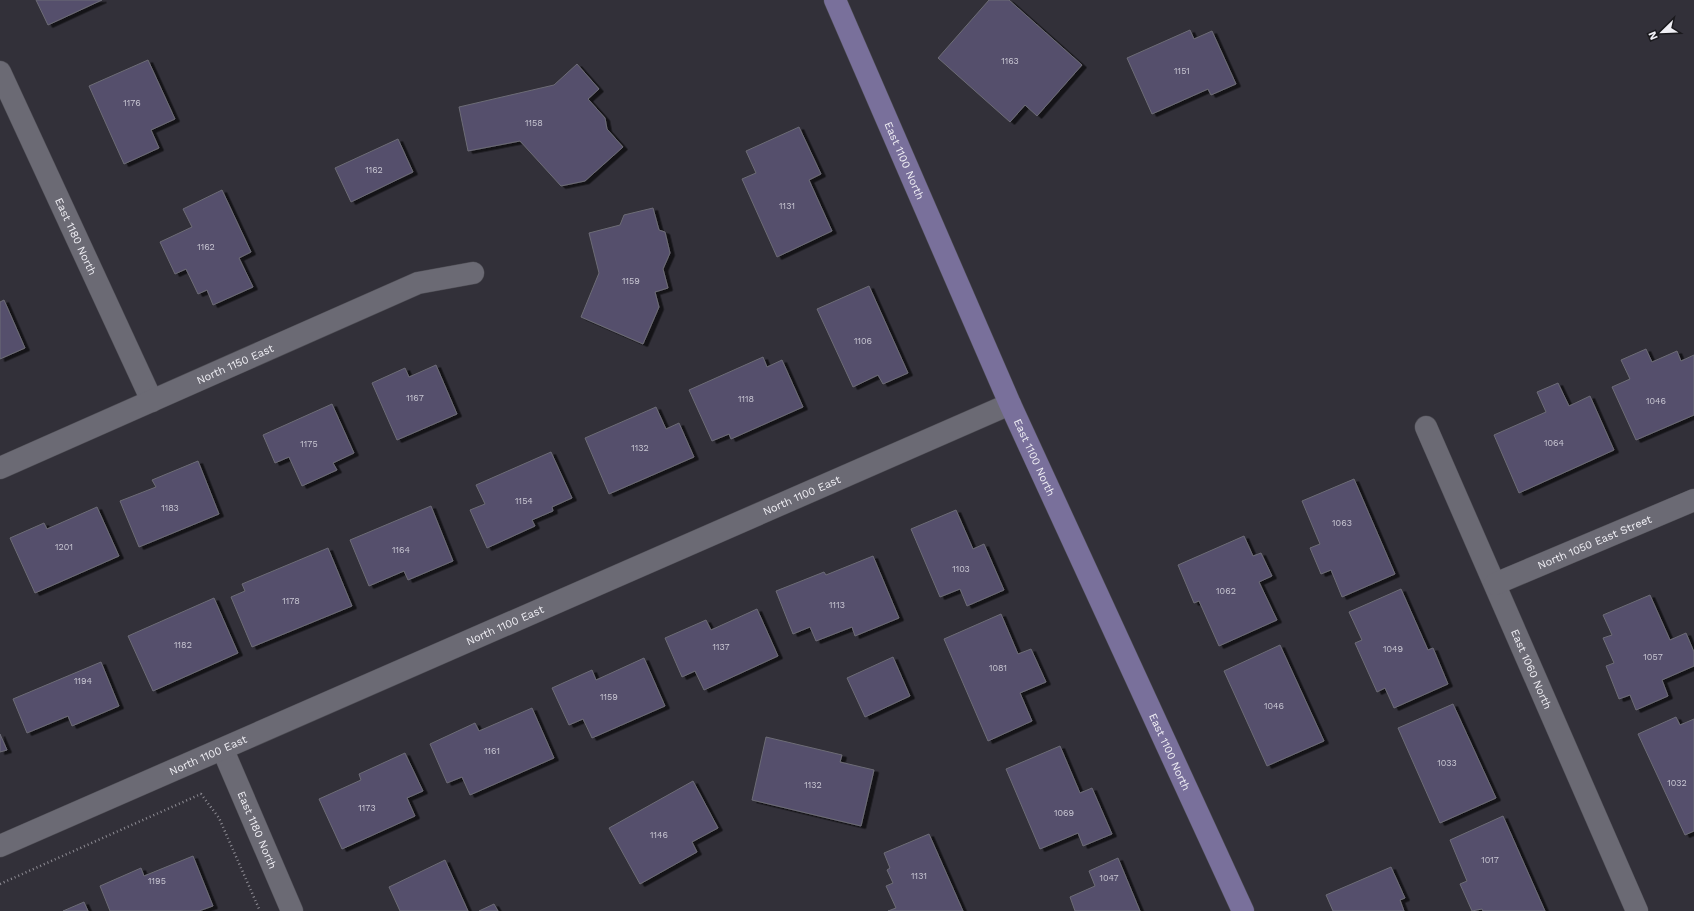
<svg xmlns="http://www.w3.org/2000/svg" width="1694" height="911" font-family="'Work Sans',sans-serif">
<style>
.building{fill:#544f6c;stroke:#6d6c76;filter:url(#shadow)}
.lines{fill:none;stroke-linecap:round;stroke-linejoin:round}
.street-casing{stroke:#4d4c53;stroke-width:23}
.secondary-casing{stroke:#4d4c53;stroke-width:23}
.path{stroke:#8f8d95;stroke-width:2.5;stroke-dasharray:1 3;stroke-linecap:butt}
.street{stroke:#6b6a74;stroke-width:22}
.secondary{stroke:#79709b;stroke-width:22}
.labels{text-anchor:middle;stroke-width:4;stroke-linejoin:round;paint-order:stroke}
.number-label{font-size:9px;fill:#c9c7d3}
.street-label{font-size:11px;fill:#f0eff5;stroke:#1a191d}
</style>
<defs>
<filter id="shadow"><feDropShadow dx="4.5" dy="2.5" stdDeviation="0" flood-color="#0009"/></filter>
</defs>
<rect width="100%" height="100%" fill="#323039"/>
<g class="building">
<path d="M 36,0 L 102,0 L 48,25 Z"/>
<path d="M 989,0 L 1009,0 L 1082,65 L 1037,116 L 1025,105 L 1010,122 L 938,58 Z"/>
<path d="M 1190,30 L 1194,39 L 1212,31 L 1236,84 L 1211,95 L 1208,89 L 1152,114 L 1127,58 Z"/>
<path d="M 148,60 L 175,119 L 151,130 L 159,148 L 124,164 L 89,86 Z"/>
<path d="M 577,64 L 599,89 L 588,99 L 605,118 L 607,129 L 623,147 L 585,181 L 561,186 L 520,141 L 468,151 L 459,107 L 554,85 Z"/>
<path d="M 799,127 L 821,174 L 809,180 L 832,231 L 777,257 L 742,179 L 756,173 L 746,151 Z"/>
<path d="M 398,139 L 413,172 L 351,202 L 335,168 Z"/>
<path d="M 222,190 L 251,252 L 239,258 L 253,287 L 213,305 L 207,290 L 198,294 L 186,269 L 175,274 L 160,242 L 192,227 L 183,209 Z"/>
<path d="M 653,208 L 659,230 L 665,232 L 670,253 L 663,269 L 668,288 L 655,292 L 659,307 L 643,344 L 581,317 L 599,273 L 589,233 L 620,225 L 624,215 Z"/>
<path d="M 869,286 L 908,373 L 883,384 L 878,375 L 853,387 L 817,309 Z"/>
<path d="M 4,300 L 25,348 L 0,359 L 0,302 Z"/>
<path d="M 1646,349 L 1652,362 L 1677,351 L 1681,361 L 1694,355 L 1694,415 L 1636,440 L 1612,387 L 1630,379 L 1621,360 Z"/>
<path d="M 763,357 L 767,367 L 782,360 L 803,407 L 731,439 L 729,434 L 712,441 L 689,390 Z"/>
<path d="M 436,365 L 457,414 L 397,440 L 372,383 L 405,368 L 409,377 Z"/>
<path d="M 1558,383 L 1569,406 L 1590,396 L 1614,450 L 1519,493 L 1494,435 L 1546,412 L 1537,392 Z"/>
<path d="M 332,404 L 354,453 L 333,463 L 337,470 L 302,486 L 289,457 L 275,463 L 263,435 Z"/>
<path d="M 656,407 L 666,429 L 679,423 L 694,457 L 609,494 L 585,438 Z"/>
<path d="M 551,452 L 572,498 L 552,507 L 553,511 L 532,520 L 535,526 L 487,548 L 470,510 L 485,504 L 476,485 Z"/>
<path d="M 198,461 L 219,514 L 139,547 L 120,501 L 156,487 L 152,480 Z"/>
<path d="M 1354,479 L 1395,574 L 1342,597 L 1331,570 L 1321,574 L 1310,548 L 1320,544 L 1302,501 Z"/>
<path d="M 431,506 L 453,561 L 408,580 L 404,571 L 369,586 L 350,540 Z"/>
<path d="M 97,507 L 119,556 L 35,593 L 10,538 L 44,523 L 47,529 Z"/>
<path d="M 956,510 L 973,549 L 984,544 L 1004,590 L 967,606 L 960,589 L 940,597 L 911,529 Z"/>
<path d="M 1244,536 L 1253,556 L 1261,553 L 1272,576 L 1259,582 L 1277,620 L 1219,646 L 1199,601 L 1194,603 L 1178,565 Z"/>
<path d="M 328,548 L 352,606 L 252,647 L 231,597 L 245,591 L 242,584 Z"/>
<path d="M 873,556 L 899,618 L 855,636 L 852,627 L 816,641 L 810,627 L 793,634 L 776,591 L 824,572 L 826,575 Z"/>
<path d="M 1401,589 L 1428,650 L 1433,648 L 1448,684 L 1394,708 L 1385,688 L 1377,692 L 1355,643 L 1362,640 L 1349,612 Z"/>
<path d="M 1650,595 L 1670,640 L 1686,633 L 1694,652 L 1694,666 L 1662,680 L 1668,696 L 1636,710 L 1630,695 L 1619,699 L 1606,666 L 1614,663 L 1603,638 L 1612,635 L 1603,615 Z"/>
<path d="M 214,598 L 238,653 L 153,691 L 128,636 Z"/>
<path d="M 757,609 L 778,656 L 704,690 L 695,671 L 682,677 L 665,638 L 706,620 L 711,630 Z"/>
<path d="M 1001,614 L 1018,654 L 1031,649 L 1046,682 L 1020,693 L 1032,721 L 988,741 L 944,639 Z"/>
<path d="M 1280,645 L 1324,741 L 1267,766 L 1224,671 Z"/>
<path d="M 893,657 L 910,696 L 865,717 L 847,678 Z"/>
<path d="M 644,658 L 665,706 L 592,738 L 583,719 L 569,725 L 552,688 L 592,670 L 596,680 Z"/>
<path d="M 101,662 L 119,706 L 72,726 L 68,716 L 27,733 L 13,699 Z"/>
<path d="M 1453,704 L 1496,798 L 1440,823 L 1398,728 Z"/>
<path d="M 532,708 L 554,758 L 470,795 L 462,777 L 447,783 L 430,744 L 475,723 L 479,731 Z"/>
<path d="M 1676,717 L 1680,725 L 1694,719 L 1694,831 L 1685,835 L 1638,734 Z"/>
<path d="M 0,734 L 7,750 L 0,752 Z"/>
<path d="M 766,737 L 842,755 L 840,762 L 874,770 L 861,826 L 752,800 Z"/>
<path d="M 1060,746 L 1080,793 L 1092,788 L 1112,834 L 1083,846 L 1078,833 L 1040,849 L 1006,769 Z"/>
<path d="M 405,753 L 423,791 L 407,798 L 415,816 L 342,849 L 319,799 L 361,780 L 359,774 Z"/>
<path d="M 693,781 L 718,828 L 692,842 L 697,852 L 640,884 L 609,828 Z"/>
<path d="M 1503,816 L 1545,911 L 1483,911 L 1482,909 L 1472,911 L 1460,884 L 1467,881 L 1450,840 Z"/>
<path d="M 929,834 L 963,911 L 888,911 L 896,908 L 886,886 L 893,883 L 887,870 L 890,868 L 884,853 Z"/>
<path d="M 193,856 L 213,906 L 199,911 L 110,911 L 100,886 L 141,868 L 144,876 Z"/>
<path d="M 1118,858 L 1140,911 L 1075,911 L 1070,897 L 1095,886 L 1089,871 Z"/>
<path d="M 445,860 L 468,911 L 400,911 L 389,887 Z"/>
<path d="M 1391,867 L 1405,898 L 1400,900 L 1404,911 L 1333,911 L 1326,895 Z"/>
<path d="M 84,902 L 88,911 L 63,911 Z"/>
<path d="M 494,904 L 498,911 L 479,911 Z"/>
</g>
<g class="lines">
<g class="street-casing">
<g id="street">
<path id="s1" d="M 0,72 L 152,401"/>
<path id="s2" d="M 1426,427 L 1637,911"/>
<path id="s3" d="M 0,468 L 418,283 L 473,273"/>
<path id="s4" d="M 1495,584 L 1694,500"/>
<path id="s5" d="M 223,750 L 292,911"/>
<path id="s6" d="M 0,846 L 1010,404"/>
</g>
</g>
<g class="secondary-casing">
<g id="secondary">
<path id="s7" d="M 835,0 L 1010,404 L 1243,911"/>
</g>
</g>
<path class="path" d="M 0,884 L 201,794 L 219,818 L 260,911"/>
<use href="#street" class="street"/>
<use href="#secondary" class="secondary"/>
</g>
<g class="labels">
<g class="number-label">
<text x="1010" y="64">1163</text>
<text x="1182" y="74">1151</text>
<text x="132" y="106">1176</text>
<text x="534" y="126">1158</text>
<text x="374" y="173">1162</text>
<text x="787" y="209">1131</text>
<text x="206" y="250">1162</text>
<text x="631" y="284">1159</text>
<text x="863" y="344">1106</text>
<text x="415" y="401">1167</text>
<text x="746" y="402">1118</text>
<text x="1656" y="404">1046</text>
<text x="1554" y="446">1064</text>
<text x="309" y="447">1175</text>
<text x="640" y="451">1132</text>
<text x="524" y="504">1154</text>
<text x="170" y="511">1183</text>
<text x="1342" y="526">1063</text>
<text x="64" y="550">1201</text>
<text x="401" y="553">1164</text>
<text x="961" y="572">1103</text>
<text x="1226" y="594">1062</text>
<text x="291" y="604">1178</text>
<text x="837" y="608">1113</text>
<text x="183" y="648">1182</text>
<text x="721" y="650">1137</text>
<text x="1393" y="652">1049</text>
<text x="1653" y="660">1057</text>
<text x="998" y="671">1081</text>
<text x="83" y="684">1194</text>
<text x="609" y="700">1159</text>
<text x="1274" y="709">1046</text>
<text x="492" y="754">1161</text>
<text x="1447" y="766">1033</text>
<text x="1677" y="786">1032</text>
<text x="813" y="788">1132</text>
<text x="367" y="811">1173</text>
<text x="1064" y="816">1069</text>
<text x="659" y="838">1146</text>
<text x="1490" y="863">1017</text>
<text x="919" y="879">1131</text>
<text x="1109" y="881">1047</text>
<text x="157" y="884">1195</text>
</g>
<g class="street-label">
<text dy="4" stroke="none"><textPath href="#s7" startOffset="175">East 1100 North</textPath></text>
<text dy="4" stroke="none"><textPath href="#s1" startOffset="181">East 1180 North</textPath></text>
<text dy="4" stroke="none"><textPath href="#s3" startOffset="257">North 1150 East</textPath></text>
<text dy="4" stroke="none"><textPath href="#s7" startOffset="499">East 1100 North</textPath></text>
<text dy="4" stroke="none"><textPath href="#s6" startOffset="875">North 1100 East</textPath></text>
<text dy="4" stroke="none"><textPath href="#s4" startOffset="108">North 1050 East Street</textPath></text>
<text dy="4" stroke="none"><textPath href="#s6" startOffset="551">North 1100 East</textPath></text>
<text dy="4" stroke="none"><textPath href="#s2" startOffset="264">East 1060 North</textPath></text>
<text dy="4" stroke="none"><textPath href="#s7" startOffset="823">East 1100 North</textPath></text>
<text dy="4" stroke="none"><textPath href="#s6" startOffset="227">North 1100 East</textPath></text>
<text dy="4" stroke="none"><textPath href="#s5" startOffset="87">East 1180 North</textPath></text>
</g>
</g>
<g transform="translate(1662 32) rotate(247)" stroke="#1a191d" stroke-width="3" paint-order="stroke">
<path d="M0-3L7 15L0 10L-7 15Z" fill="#f0eff5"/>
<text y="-6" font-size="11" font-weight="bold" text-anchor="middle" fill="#f0eff5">N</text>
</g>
</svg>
